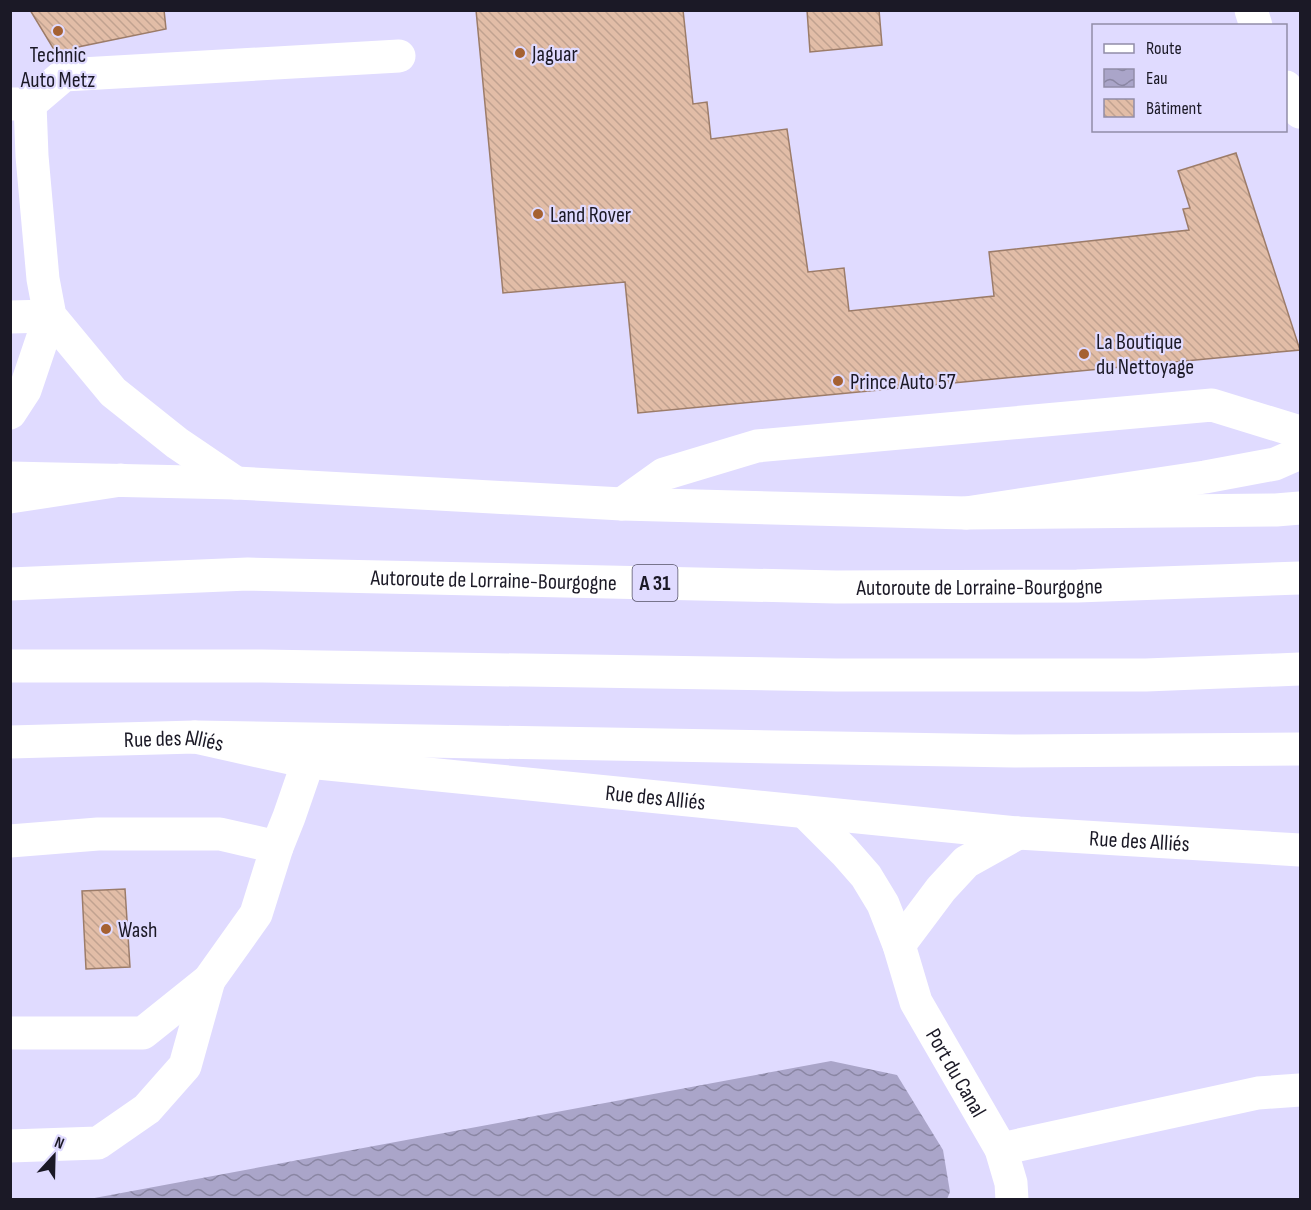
<svg xmlns="http://www.w3.org/2000/svg" width="1311" height="1210" font-family="'Sofia Sans Condensed',sans-serif">
<style>
.water{fill:url(#water-waves)}
.building{fill:url(#building-back-hatch);stroke:#9c7c69;stroke-width:1.5}
.lines{fill:none;stroke-linecap:round;stroke-linejoin:round}
.minor{stroke:#fff;stroke-width:33}
.major{stroke:#fff;stroke-width:33}
.highway{stroke:#fff;stroke-width:33}
.poi-dot{fill:#a56132;stroke:#e0dbff;stroke-width:2}
.labels{text-anchor:middle;stroke-width:4.5;stroke-linejoin:round;paint-order:stroke}
.shield{fill:#e0dbff;stroke:#565367;stroke-width:1.5}
.shield-label{font-size:21px;font-weight:bold;fill:#1b1926}
.poi-label{font-size:22px;fill:#1b1926;stroke:#e0dbff;text-anchor:start}
.street-label{font-size:22px;fill:#1b1926;stroke:#e0dbff}
</style>
<defs>
<pattern id="water-waves" width="16" height="10" patternUnits="userSpaceOnUse" patternTransform="scale(1.5)"><rect width="16" height="10" fill="#aaa5c9"/><path d="M0 5q4-4 8 0t8 0" fill="none" stroke="#8a86a3"/></pattern>
<pattern id="building-back-hatch" width="6" height="6" patternUnits="userSpaceOnUse" patternTransform="scale(1.5)"><rect width="6" height="6" fill="#e2bda7"/><path d="M-1 5l2 2M0 0l6 6M5-1l2 2" fill="none" stroke="#c1a290"/></pattern>
</defs>
<rect width="100%" height="100%" fill="#e0dbff"/>
<path class="water" d="M 831,1061 L 897,1075 L 943,1150 L 950,1192 L 947,1199 L 89,1199 Z"/>
<g class="building">
<path d="M 30,10 L 164,10 L 166,29 L 78,47 L 71,55 L 53,48 Z"/>
<path d="M 476,10 L 683,10 L 693,104 L 707,102 L 711,139 L 787,129 L 808,272 L 844,268 L 849,311 L 994,296 L 989,252 L 1189,230 L 1183,209 L 1190,208 L 1178,171 L 1236,153 L 1300,350 L 638,413 L 625,282 L 503,293 Z"/>
<path d="M 807,10 L 879,10 L 882,45 L 810,52 Z"/>
<path d="M 125,889 L 130,967 L 86,969 L 82,891 Z"/>
</g>
<g class="lines">
<g class="minor">
<path d="M 10,104 L 30,104 L 32,156 L 43,279 L 50,316 L 113,392 L 177,443 L 236,483"/>
<path d="M 30,104 L 64,75 L 399,56"/>
<path d="M 10,317 L 50,316"/>
<path d="M 10,413 L 25,390 L 50,316"/>
<path d="M 622,504 L 664,474 L 757,446 L 1212,405 L 1300,432"/>
<path id="s1" d="M 805,812 L 845,852 L 866,876 L 883,904 L 899,945 L 916,1002 L 1001,1149 L 1011,1183 L 1012,1200"/>
<path d="M 10,841 L 98,834 L 220,834 L 277,847 L 289,817 L 308,762"/>
<path d="M 899,945 L 941,889 L 966,862 L 1018,833"/>
<path d="M 10,1033 L 143,1033 L 209,980 L 256,914 L 277,847"/>
<path d="M 10,1146 L 98,1143 L 147,1109 L 185,1066 L 209,980"/>
<path d="M 1001,1149 L 1258,1093 L 1300,1090"/>
</g>
<g class="major">
<path d="M 1251,10 L 1256,26"/>
<path d="M 1286,87 L 1300,112"/>
<path d="M 10,478 L 236,483 L 622,504 L 966,513 L 1205,477 L 1275,464 L 1300,453"/>
<path id="s2" d="M 10,742 L 195,737 L 308,762 L 1018,833 L 1300,850"/>
</g>
<g class="highway">
<path d="M 10,497 L 121,480"/>
<path d="M 966,513 L 1276,510 L 1300,508"/>
<path id="s3" d="M 10,584 L 248,574 L 836,587 L 1077,586 L 1300,578"/>
<path d="M 10,666 L 262,666 L 836,675 L 1146,675 L 1300,669"/>
<path d="M 195,737 L 1014,751 L 1300,749"/>
</g>
</g>
<g class="poi-dot">
<circle cx="58" cy="31" r="6"/>
<circle cx="520" cy="53" r="6"/>
<circle cx="538" cy="214" r="6"/>
<circle cx="1084" cy="354" r="6"/>
<circle cx="838" cy="381" r="6"/>
<circle cx="106" cy="929" r="6"/>
</g>
<g class="labels">
<rect class="shield" x="632.5" y="565" width="45" height="36" rx="4.5"/>
<g class="shield-label">
<text x="655" y="590">A 31</text>
</g>
<g class="poi-label">
<text x="532" y="61">Jaguar</text>
<text x="58" y="62" text-anchor="middle">Technic<tspan x="58" dy="25">Auto Metz</tspan></text>
<text x="550" y="222">Land Rover</text>
<text x="1096" y="349">La Boutique<tspan x="1096" dy="25">du Nettoyage</tspan></text>
<text x="850" y="389">Prince Auto 57</text>
<text x="118" y="937">Wash</text>
</g>
<g class="street-label">
<text dy="8" stroke="none"><textPath href="#s3" startOffset="484">Autoroute de Lorraine-Bourgogne</textPath></text>
<text dy="8" stroke="none"><textPath href="#s3" startOffset="970">Autoroute de Lorraine-Bourgogne</textPath></text>
<text dy="8" stroke="none"><textPath href="#s2" startOffset="164">Rue des Alliés</textPath></text>
<text dy="8" stroke="none"><textPath href="#s2" startOffset="650">Rue des Alliés</textPath></text>
<text dy="8" stroke="none"><textPath href="#s2" startOffset="1136">Rue des Alliés</textPath></text>
<text dy="8" stroke="none"><textPath href="#s1" startOffset="306">Port du Canal</textPath></text>
</g>
</g>
<rect width="1311" height="1210" fill="none" stroke="#1b1926" stroke-width="24"/>
<rect x="1092" y="24" width="195" height="108" fill="#e0dbff" stroke="#918da8" stroke-width="1.5"/>
<rect x="1104" y="44" width="30" height="9" fill="#ffffff" stroke="#918da8" stroke-width="1.5"/>
<text x="1146" y="54" font-size="18" fill="#1b1926">Route</text>
<rect x="1104" y="69" width="30" height="18" fill="url(#water-waves)" stroke="#918da8" stroke-width="1.5"/>
<text x="1146" y="84" font-size="18" fill="#1b1926">Eau</text>
<rect x="1104" y="99" width="30" height="18" fill="url(#building-back-hatch)" stroke="#918da8" stroke-width="1.5"/>
<text x="1146" y="114" font-size="18" fill="#1b1926">Bâtiment</text>
<g transform="translate(54 1156) rotate(22)" stroke="#e0dbff" stroke-width="4.5" paint-order="stroke">
<path d="M0-4.5L10 22L0 15L-10 22Z" fill="#1b1926"/>
<text y="-9" font-size="16" font-weight="bold" text-anchor="middle" fill="#1b1926">N</text>
</g>
</svg>
